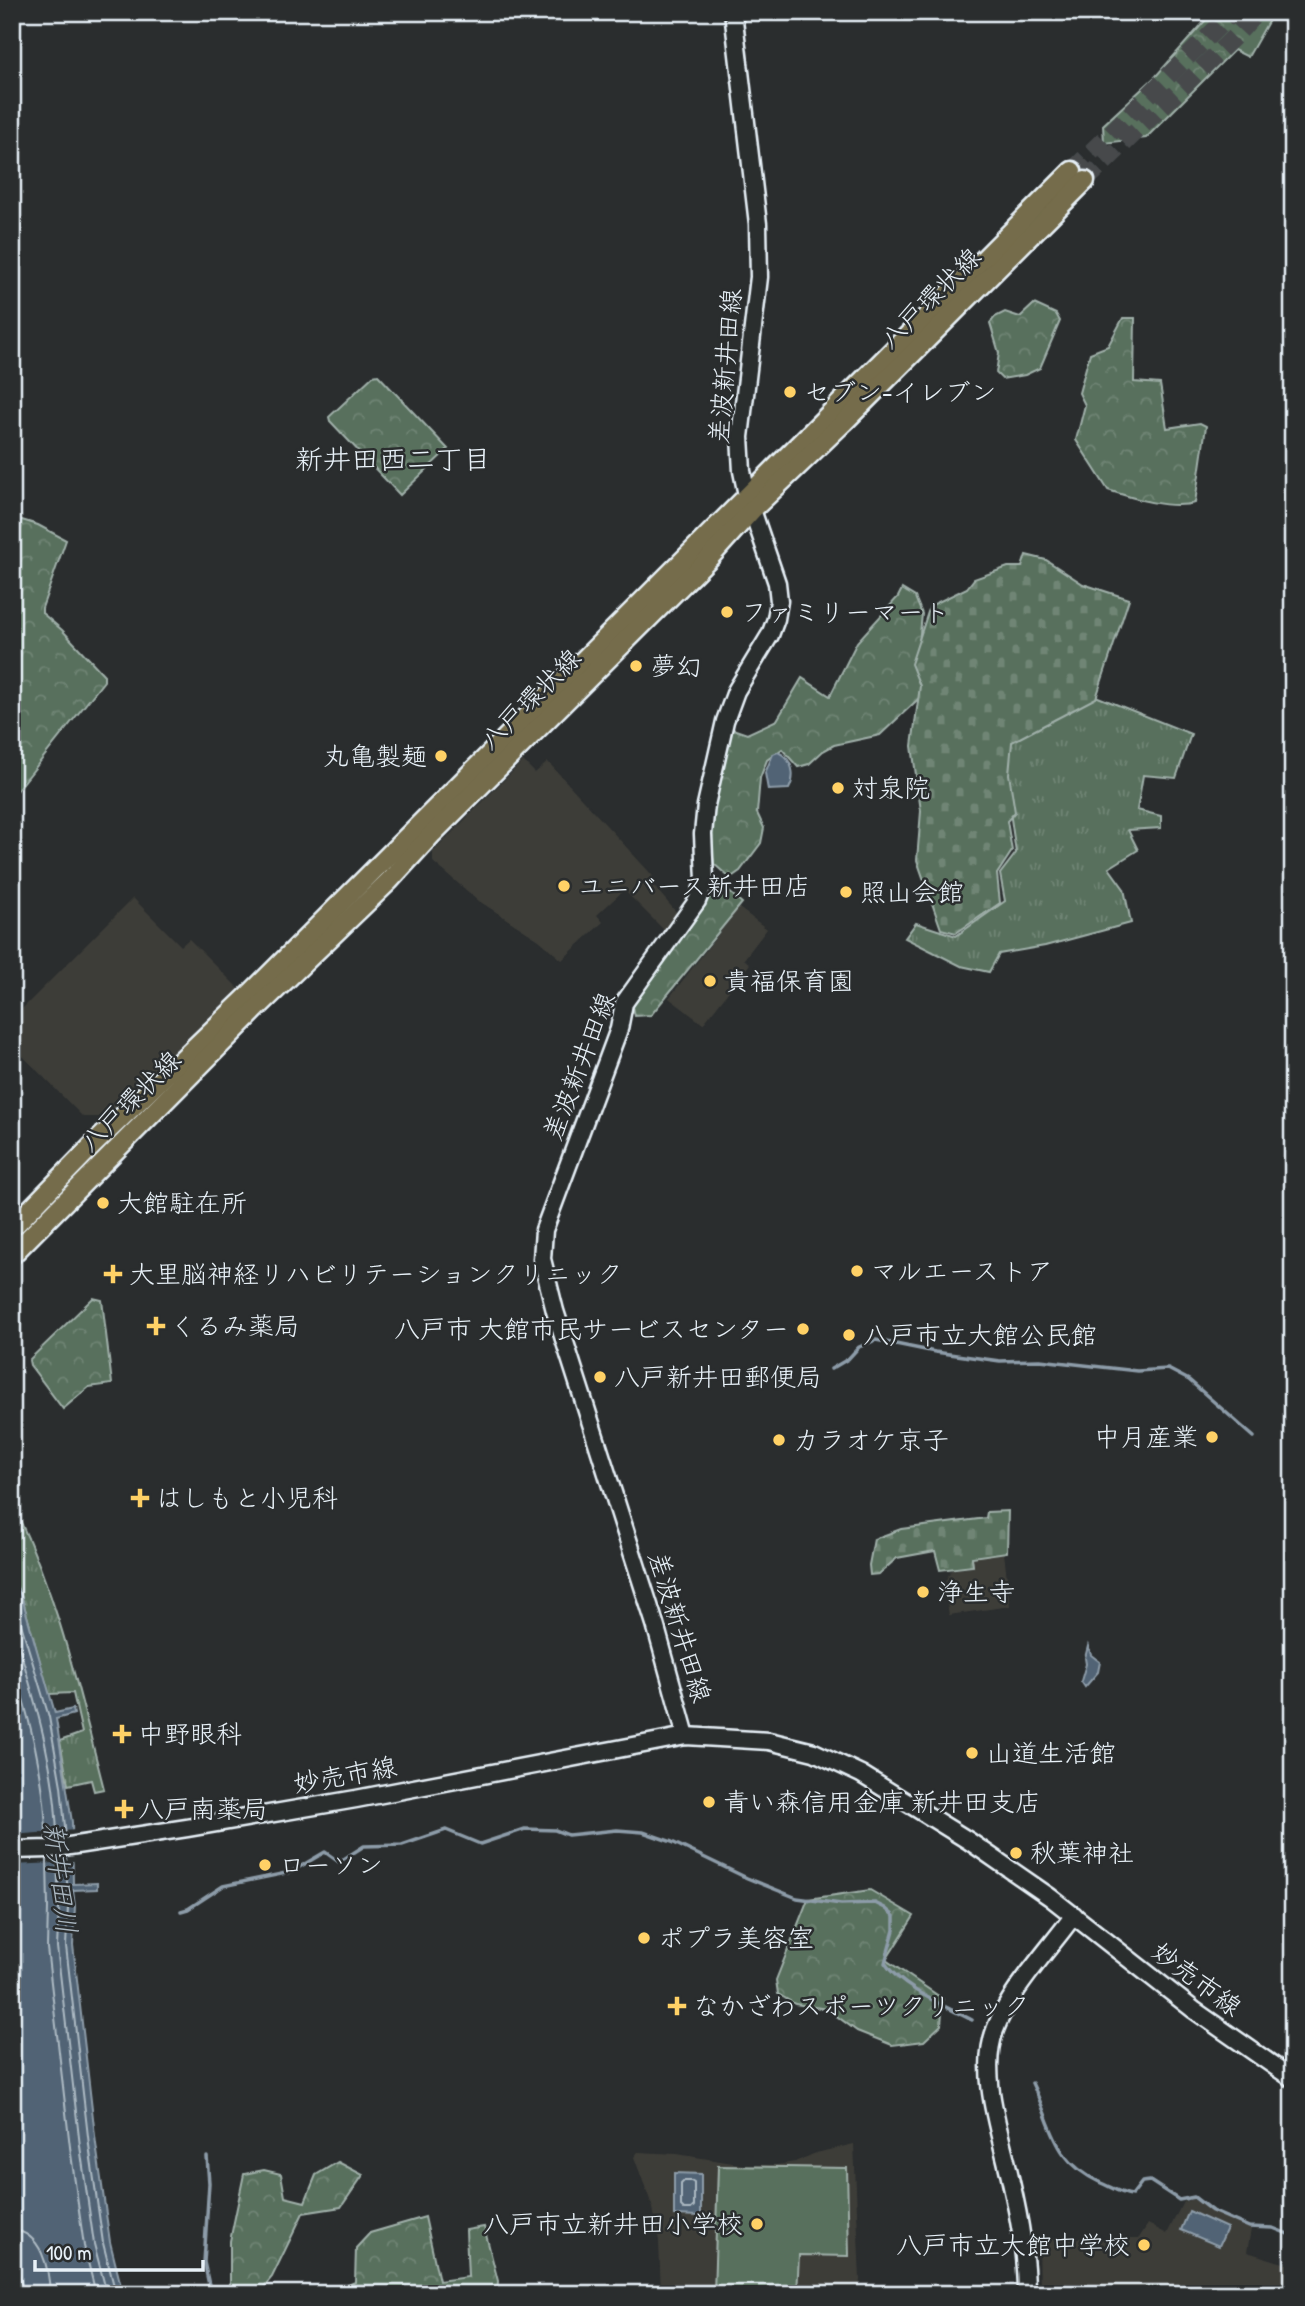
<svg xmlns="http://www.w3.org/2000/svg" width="1305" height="2306" font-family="'Patrick Hand','Klee One',sans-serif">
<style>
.built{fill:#3e3e39}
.grass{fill:url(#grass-tufts);stroke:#a0b0aa;stroke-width:2}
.forest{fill:url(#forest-crowns);stroke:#a0b0aa;stroke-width:2}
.cemetery{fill:url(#cemetery-stones);stroke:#a0b0aa;stroke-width:2}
.garden{fill:#58705d;stroke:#a0b0aa;stroke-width:2}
.water{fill:#516474;stroke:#8d9ca9;stroke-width:2}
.pier{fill:#2a2d2e}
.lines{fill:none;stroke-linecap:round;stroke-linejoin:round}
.shore{stroke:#acb9c3;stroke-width:2}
.stream{stroke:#8d9ca9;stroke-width:3.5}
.primary-tunnel{stroke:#464a4c;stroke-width:18;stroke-dasharray:18 9;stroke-linecap:butt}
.secondary-casing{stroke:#e8f1f8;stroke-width:21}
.primary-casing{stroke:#e8f1f8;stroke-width:23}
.secondary{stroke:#2a2d2e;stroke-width:16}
.primary{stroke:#746c4b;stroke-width:18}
.poi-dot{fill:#ffd166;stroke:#2a2d2e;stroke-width:2.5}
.labels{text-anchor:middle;stroke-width:5;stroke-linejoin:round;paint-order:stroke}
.street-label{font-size:26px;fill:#e8f1f8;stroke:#2a2d2e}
.poi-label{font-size:26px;fill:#e8f1f8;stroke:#2a2d2e;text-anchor:start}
.neighbourhood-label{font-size:28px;fill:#e8f1f8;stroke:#2a2d2e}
.water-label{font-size:28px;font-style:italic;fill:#acb9c3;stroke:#2a2d2e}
</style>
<defs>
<pattern id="grass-tufts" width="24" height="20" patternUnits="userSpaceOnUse" patternTransform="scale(1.75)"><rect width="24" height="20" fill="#58705d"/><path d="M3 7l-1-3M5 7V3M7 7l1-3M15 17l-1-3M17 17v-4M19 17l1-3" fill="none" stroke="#708575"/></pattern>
<pattern id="forest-crowns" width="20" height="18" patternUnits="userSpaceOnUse" patternTransform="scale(1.75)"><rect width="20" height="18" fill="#58705d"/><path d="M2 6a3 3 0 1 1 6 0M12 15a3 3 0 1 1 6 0" fill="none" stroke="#708575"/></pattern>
<pattern id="cemetery-stones" width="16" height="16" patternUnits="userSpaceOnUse" patternTransform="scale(1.75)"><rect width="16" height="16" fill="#58705d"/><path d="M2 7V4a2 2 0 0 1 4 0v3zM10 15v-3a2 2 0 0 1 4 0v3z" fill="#708575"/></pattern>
</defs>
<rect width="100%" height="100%" fill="#2a2d2e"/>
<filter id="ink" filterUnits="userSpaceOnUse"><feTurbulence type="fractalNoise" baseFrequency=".0143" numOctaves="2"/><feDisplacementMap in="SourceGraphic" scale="14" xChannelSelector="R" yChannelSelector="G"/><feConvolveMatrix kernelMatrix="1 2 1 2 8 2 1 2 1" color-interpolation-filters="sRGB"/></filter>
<g filter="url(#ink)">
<g class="built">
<path d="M 523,761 L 535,773 L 548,762 L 652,875 L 653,878 L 650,882 L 677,913 L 664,930 L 624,890 L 597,915 L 603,922 L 562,960 L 539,940 L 479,901 L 433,862 L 433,852 Z"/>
<path d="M 133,898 L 181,946 L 189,939 L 240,990 L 107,1117 L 83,1117 L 12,1045 L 12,1019 Z"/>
<path d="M 739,908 L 767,929 L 744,959 L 750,964 L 703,1024 L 669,998 Z"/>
<path d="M 1004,1553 L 1010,1606 L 949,1615 L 944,1584 L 951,1570 L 973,1567 L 972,1557 Z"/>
<path d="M 854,2144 L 860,2280 L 858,2294 L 661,2294 L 659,2241 L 653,2208 L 634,2157 L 638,2152 L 677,2154 L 745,2165 L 777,2165 L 795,2162 L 816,2153 Z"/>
<path d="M 1193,2199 L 1211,2211 L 1251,2229 L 1247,2252 L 1293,2266 L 1293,2294 L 1040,2294 L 1039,2238 L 1139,2238 L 1148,2224 L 1167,2234 L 1183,2202 Z"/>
</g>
<g class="grass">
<path d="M 1093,695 L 1191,734 L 1176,778 L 1143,775 L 1137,810 L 1161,816 L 1161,828 L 1128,830 L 1138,850 L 1109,868 L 1124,889 L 1131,923 L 1045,946 L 999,954 L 989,972 L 961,966 L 905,938 L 916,923 L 956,936 L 1005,901 L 1000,874 L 1016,853 L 1005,777 L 1008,741 Z"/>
<path d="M 12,1504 C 58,1594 79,1692 104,1789 L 94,1791 L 91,1780 L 68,1785 L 60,1741 L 82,1733 L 73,1693 L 49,1694 L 22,1598 L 12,1577 Z"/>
</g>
<g class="forest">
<path d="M 1210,12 L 1272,12 L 1266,18 L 1269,20 L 1248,57 L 1234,50 L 1146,138 L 1104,143 L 1103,125 L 1156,76 L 1205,21 Z"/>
<path d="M 1034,304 L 1056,314 L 1060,321 L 1040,368 L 1025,375 L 1002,379 L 996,373 L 999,353 L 990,323 L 995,317 L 1005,312 L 1020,317 Z"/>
<path d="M 1123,318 L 1135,318 L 1134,382 L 1160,384 L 1167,428 L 1200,423 L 1206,426 L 1195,503 C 1170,510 1132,498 1108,490 L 1076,440 L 1085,405 L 1079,393 L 1090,353 L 1108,346 Z"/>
<path d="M 378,375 L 448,449 L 400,495 L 330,421 L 329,417 L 373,376 Z"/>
<path d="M 12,517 L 38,525 L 66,540 L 42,608 L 42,613 L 62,630 L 104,675 L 104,681 L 12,797 Z"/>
<path d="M 902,589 L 915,597 L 922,614 L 917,663 L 932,686 L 880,735 L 834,745 L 823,751 L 809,764 L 798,767 L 782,749 L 767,760 L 760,778 L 757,813 L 764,828 L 761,843 L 740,871 L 730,878 L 714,864 L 709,831 L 730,728 L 747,734 L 777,720 L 802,678 L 830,696 L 857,642 L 898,597 Z"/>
<path d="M 720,884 L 742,903 L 651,1015 L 635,1016 L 633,1007 L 635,1000 L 705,905 L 713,886 Z"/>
<path d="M 93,1298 L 102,1300 L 112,1384 L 89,1387 L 63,1409 L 30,1365 L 29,1360 Z"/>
<path d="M 870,1890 L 914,1916 L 886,1960 L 943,1999 L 941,2025 L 924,2041 L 892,2045 L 857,2031 L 827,2009 L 795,2004 L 778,1994 L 776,1980 L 808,1899 Z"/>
<path d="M 338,2162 L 363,2175 L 341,2207 L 303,2213 L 272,2277 L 258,2294 L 230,2294 L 230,2241 L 244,2174 L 264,2170 L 281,2174 L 285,2197 L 305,2202 L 316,2175 Z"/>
<path d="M 425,2217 L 439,2281 L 468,2277 L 466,2230 L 484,2227 L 498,2281 L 497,2294 L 328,2294 L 355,2282 L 356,2248 L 370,2233 Z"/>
</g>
<g class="cemetery">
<path d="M 1026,555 L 1046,560 L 1083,584 L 1129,599 L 1096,698 L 1012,742 L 1009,774 L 1015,812 L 1007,821 L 1012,851 L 997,874 L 1000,903 L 956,933 L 941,929 L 917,860 L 921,811 L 912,746 L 920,686 L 911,664 L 930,606 L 967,588 L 974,579 L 1008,567 L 1022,567 Z"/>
<path d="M 1008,1511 L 1007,1552 L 972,1557 L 973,1566 L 940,1570 L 935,1551 L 897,1558 L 879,1574 L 870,1575 L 869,1565 L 874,1539 L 901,1529 L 986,1518 L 987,1512 Z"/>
</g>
<g class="garden">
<path d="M 718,2166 L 847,2168 L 849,2256 L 799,2255 L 797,2294 L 714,2294 Z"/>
<path d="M 1146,2287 L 1204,2289 L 1204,2294 L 1146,2294 Z"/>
</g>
<g class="water">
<path d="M 778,752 C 793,759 796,776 789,789 L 768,790 L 765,773 L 773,754 Z"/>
<path d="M 12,1577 L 22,1598 L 55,1713 L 73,1709 L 74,1714 L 56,1719 L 72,1822 L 73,1884 L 97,1883 L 97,1889 L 73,1890 L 75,1907 L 73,1945 L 96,2144 L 110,2242 L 123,2294 L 24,2294 L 12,2243 Z"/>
<path d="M 1088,1646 L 1091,1655 L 1100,1662 L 1098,1672 L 1085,1687 L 1081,1681 L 1086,1664 L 1085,1658 Z"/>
<path d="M 674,2173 L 701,2174 L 701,2216 L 674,2215 Z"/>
<path d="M 1189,2211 L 1227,2228 L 1219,2246 L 1181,2230 Z"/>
</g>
<path class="pier" d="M 76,1830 L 77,1862 L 12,1865 L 12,1835 Z"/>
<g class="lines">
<g class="shore">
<path d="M 12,1594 L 49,1717 L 61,1786 L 66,1837"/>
<path d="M 12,1622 C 32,1692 56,1764 57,1838"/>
<path d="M 12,1660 C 29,1718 46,1779 46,1839"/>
<path d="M 66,1856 L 68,1907 L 66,1946 L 89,2145 L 103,2243 L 116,2294"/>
<path d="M 57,1858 L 59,1908 L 57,1947 L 80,2146 L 94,2244 L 107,2294"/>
<path d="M 47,1859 L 48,1908 L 47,1948 L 70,2147 L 84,2246 L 96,2294"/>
<path d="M 684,2181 L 691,2181 L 694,2183 L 694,2206 L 691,2209 L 684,2209 L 681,2206 L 681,2184 Z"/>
<path d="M 12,2230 C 42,2232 49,2269 50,2294"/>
</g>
<g class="stream">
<path d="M 831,1369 L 848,1359 L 859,1347 L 876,1340 L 935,1352 L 1000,1361 L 1040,1360 L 1137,1371 L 1168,1369 L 1189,1380 L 1254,1437"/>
<path d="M 181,1911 L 188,1909 L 223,1886 L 291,1872 L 325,1852 L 339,1862 L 364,1846 L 402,1845 L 446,1830 L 480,1844 L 525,1829 L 555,1830 L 568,1835 L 617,1830 L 643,1832 L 672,1842 L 747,1878 L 797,1898 L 841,1904 L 875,1903 L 885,1908 L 894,1916 L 894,1930 L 885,1963 C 901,1988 945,2006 972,2020"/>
<path d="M 1032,2083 C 1054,2128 1051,2159 1101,2183 C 1111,2187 1121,2194 1132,2195 L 1142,2182 L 1150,2181 L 1179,2200 L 1194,2197 L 1212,2211 L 1249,2227 L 1273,2228 L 1293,2236"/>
<path d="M 207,2157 L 209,2183 L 204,2262 L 211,2294"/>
</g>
<g class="primary-tunnel">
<path d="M 1072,171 L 1233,12"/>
<path d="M 1085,181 L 1236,35 L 1257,12"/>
</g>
<g class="secondary-casing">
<g id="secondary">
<path d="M 686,1736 L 655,1624 L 555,1311 L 542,1259 L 544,1230 L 619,1029 L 624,1003 L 697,901 L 705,881 L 703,834 L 706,805 L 725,721 L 736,691 L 770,635 L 776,619 L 779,601 L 777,583 L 747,495 L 742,471 L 740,437 L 759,277 L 758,224 L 733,12"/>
<path d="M 12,1850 L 50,1849 L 187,1828 L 356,1799 L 686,1736 L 769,1741 L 814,1752 L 861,1774 L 969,1841 L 1050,1897 L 1194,2010 L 1293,2079"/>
<path d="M 1026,2294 C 1026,2255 1020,2220 1011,2182 C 1002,2137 978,2075 995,2030 C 1008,1993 1050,1948 1074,1915"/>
</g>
</g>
<g class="primary-casing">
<g id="primary">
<path d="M 12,1228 L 94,1144 L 246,998 L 1072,171"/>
<path d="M 12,1255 L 260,1005 L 389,881 L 433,833 L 710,557 L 752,510 L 844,422 L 1085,181"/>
</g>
</g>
<use href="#secondary" class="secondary"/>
<use href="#primary" class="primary"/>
</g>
</g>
<g class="poi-dot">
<circle cx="790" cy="392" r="7"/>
<circle cx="727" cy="612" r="7"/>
<circle cx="636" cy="666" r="7"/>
<circle cx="441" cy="756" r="7"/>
<circle cx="838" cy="788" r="7"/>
<circle cx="564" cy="886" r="7"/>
<circle cx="846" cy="892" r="7"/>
<circle cx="710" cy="981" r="7"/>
<circle cx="103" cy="1203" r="7"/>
<circle cx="857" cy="1271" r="7"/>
<path d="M109.5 1263.5h7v7h7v7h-7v7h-7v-7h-7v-7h7z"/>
<path d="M152.5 1315.5h7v7h7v7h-7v7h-7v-7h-7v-7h7z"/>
<circle cx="803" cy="1329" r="7"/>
<circle cx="849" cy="1335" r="7"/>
<circle cx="600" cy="1377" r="7"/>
<circle cx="1212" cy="1437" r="7"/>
<circle cx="779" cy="1440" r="7"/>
<path d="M136.5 1487.5h7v7h7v7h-7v7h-7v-7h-7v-7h7z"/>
<circle cx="923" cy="1592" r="7"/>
<path d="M118.5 1723.5h7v7h7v7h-7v7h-7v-7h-7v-7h7z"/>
<circle cx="972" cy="1753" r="7"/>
<circle cx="709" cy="1802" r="7"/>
<path d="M120.5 1798.5h7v7h7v7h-7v7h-7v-7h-7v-7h7z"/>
<circle cx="1016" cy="1853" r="7"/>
<circle cx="265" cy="1865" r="7"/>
<circle cx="644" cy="1938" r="7"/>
<path d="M673.5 1995.5h7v7h7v7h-7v7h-7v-7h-7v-7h7z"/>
<circle cx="757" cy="2224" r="7"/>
<circle cx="1144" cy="2245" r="7"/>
</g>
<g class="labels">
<g class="street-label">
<text transform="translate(930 298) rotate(-45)" y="9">八戸環状線</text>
<text transform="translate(725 366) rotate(-85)" y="9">差波新井田線</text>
<text transform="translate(530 699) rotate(-45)" y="9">八戸環状線</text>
<text transform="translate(579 1066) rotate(-69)" y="9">差波新井田線</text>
<text transform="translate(130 1101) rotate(-45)" y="9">八戸環状線</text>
<text transform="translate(680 1627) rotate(73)" y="9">差波新井田線</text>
<text transform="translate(345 1775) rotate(-10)" y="9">妙売市線</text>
<text transform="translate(1197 1979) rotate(37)" y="9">妙売市線</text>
</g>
<g class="poi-label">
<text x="804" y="401">セブン-イレブン</text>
<text x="741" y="621">ファミリーマート</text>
<text x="650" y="675">夢幻</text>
<text x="427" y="765" text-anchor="end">丸亀製麺</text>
<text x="852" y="797">対泉院</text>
<text x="578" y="895">ユニバース新井田店</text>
<text x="860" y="901">照山会館</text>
<text x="724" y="990">貴福保育園</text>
<text x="117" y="1212">大館駐在所</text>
<text x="871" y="1280">マルエーストア</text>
<text x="129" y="1283">大里脳神経リハビリテーションクリニック</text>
<text x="170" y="1335">くるみ薬局</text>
<text x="789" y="1338" text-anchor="end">八戸市 大館市民サービスセンター</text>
<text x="863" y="1344">八戸市立大館公民館</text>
<text x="614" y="1386">八戸新井田郵便局</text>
<text x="1198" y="1446" text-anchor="end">中月産業</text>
<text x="793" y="1449">カラオケ京子</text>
<text x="156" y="1507">はしもと小児科</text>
<text x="937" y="1601">浄生寺</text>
<text x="138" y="1743">中野眼科</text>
<text x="986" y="1762">山道生活館</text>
<text x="723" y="1811">青い森信用金庫 新井田支店</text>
<text x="138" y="1818">八戸南薬局</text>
<text x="1030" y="1862">秋葉神社</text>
<text x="279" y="1874">ローソン</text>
<text x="658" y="1947">ポプラ美容室</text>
<text x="693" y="2015">なかざわスポーツクリニック</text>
<text x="743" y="2233" text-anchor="end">八戸市立新井田小学校</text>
<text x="1130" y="2254" text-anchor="end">八戸市立大館中学校</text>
</g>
<g class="neighbourhood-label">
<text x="393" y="469">新井田西二丁目</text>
</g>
<g class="water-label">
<text transform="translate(61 1878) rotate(83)" y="10">新井田川</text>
</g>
</g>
<rect width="1305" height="2306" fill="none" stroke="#2a2d2e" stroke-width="42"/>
<rect x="21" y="21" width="1263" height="2264" fill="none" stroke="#e8f1f8" stroke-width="2.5" filter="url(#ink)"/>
<path d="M35 2260v10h168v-10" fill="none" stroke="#e8f1f8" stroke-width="3.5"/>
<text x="46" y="2260" font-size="21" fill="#e8f1f8" stroke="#2a2d2e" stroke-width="5" paint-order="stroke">100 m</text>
</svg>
